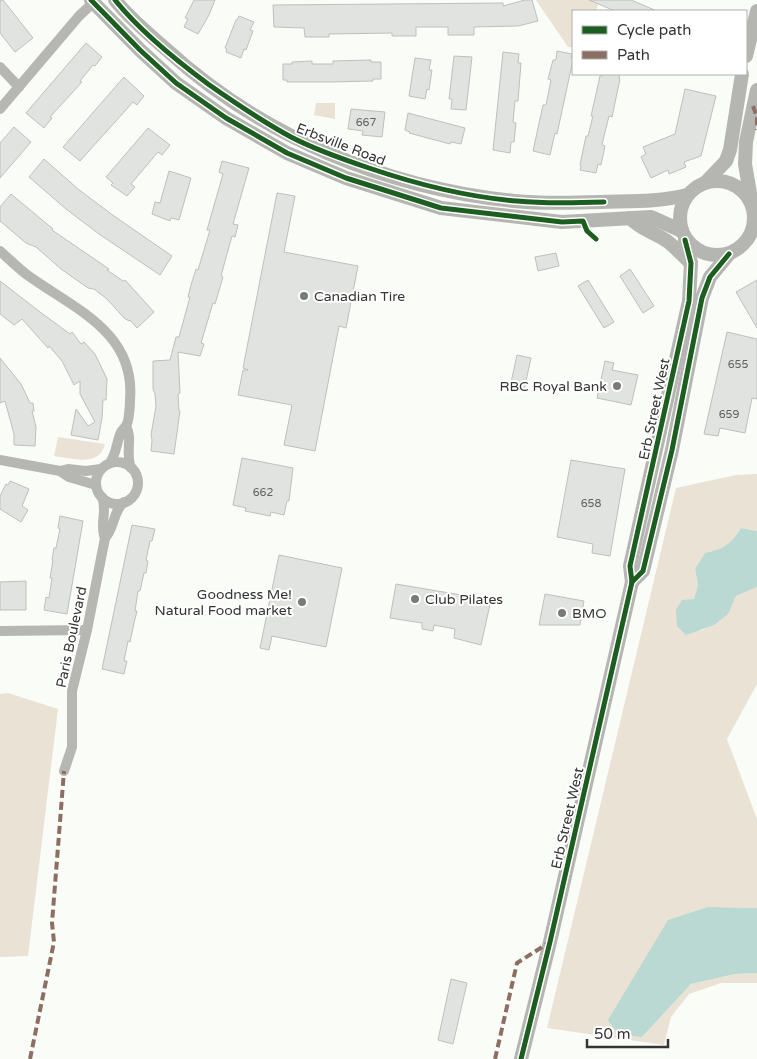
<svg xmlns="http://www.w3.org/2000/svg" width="757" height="1059" font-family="'Varela Round',sans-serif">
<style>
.green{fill:#eae2d4}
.water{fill:#bad9d2}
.building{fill:#e1e3e1;stroke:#bdc0bd}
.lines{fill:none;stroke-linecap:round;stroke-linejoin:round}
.minor{stroke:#b6b6b2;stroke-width:10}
.secondary{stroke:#b5b6b1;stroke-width:14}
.quiet{stroke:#8d6e63;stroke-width:4;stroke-dasharray:8 4;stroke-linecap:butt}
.cycleway-casing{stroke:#fff;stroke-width:8}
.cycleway{stroke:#1b5e20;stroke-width:5}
.poi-dot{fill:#7a7b79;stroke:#fff;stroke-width:2}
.labels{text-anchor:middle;stroke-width:4;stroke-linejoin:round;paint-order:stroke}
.number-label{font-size:11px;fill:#626361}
.street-label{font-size:14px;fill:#353634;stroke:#fff}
.poi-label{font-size:14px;fill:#353634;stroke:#fff;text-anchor:start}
</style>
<rect width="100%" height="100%" fill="#fafcf8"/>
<g class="green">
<path d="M 536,0 L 599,0 L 596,11 L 573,11 L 573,47 L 568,47 Z"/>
<path d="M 316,103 L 335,103 L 335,119 L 314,115 Z"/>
<path d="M 58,437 L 105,444 C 99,468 72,458 54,456 Z"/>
<path d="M 757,474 L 757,531 L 741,528 C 730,545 725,548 705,553 L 695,569 L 698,585 L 694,599 L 700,631 C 722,621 726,618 736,596 L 757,587 L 757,684 L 727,739 L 757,819 L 757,908 L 708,907 L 642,1037 L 691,984 L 735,974 L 757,973 L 757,983 L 721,983 L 689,994 L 671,1017 L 664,1045 L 547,1028 L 676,488 L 736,475 Z"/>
<path d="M 8,693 L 58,709 L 28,956 L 0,957 L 0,694 Z"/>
</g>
<g class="water">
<path d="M 741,528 L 757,531 L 757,587 L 736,596 L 728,614 L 714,625 L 686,635 L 677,626 L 676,610 L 682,600 L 694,599 L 698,585 L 695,569 L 705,553 C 725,548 730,545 741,528 Z"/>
<path d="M 708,907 L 757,908 L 757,973 L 735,974 L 691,984 L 642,1037 C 625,1035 617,1036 608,1020 L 668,920 Z"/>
</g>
<g class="building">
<path d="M 0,0 L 3,0 L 33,38 L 15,52 L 0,33 Z"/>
<path d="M 194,0 L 215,0 L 209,15 L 198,34 L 184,27 L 188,19 L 185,18 Z"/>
<path d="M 525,0 L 532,0 L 538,21 L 518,26 L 474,27 L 474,35 L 448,35 L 448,27 L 416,27 L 416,36 L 392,36 L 392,33 L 329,34 L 329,37 L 305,37 L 304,28 L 274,27 L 273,5 L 503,3 L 503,6 Z"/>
<path d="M 589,0 L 631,0 L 657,11 L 615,11 Z"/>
<path d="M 239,16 L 254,22 L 250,30 L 253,31 L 246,50 L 244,49 L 241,58 L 226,52 L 227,49 L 225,48 L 236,20 L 237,20 Z"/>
<path d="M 86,43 L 102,57 L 95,66 L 93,65 L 80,81 L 82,82 L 50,117 L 52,118 L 44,128 L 26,113 Z"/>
<path d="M 557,51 L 572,54 L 571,58 L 573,60 L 557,134 L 555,133 L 550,155 L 533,151 L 543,105 L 546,105 L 551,80 L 548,79 L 553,60 L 556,60 Z"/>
<path d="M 503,52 L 519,54 L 518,63 L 521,63 L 518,101 L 515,101 L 513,122 L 516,123 L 514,142 L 511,142 L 510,153 L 493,150 Z"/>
<path d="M 454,56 L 472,57 L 466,110 L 451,109 L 452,99 L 449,99 Z"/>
<path d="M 415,58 L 431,60 L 429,70 L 432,70 L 429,90 L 427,89 L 425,99 L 409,96 Z"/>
<path d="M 371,60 L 371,62 L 381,62 L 381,79 L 373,79 L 373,81 L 329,82 L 287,82 L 287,80 L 283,80 L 283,64 L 292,64 L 292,62 L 312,61 L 312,64 L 333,64 L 333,61 Z"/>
<path d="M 602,74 L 620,74 L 619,79 L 620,79 L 612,117 L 609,116 L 604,136 L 602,145 L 605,146 L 601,165 L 598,164 L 596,173 L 580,170 L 581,166 L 580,165 L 586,136 L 588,136 L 593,116 L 591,116 L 600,76 L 602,76 Z"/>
<path d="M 124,77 L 144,96 L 137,105 L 133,102 L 80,161 L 63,147 Z"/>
<path d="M 685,89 L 716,96 L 701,156 L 684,162 L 686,167 L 669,174 L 668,170 L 651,178 L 641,157 L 646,154 L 643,147 L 675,134 Z"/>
<path d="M 351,109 L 385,112 L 382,137 L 362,135 L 363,131 L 348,129 Z"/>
<path d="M 408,113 L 465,128 L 461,144 L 451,142 L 450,144 L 409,133 L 410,132 L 405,130 Z"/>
<path d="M 14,127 L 31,142 L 0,178 L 0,143 Z"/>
<path d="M 148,128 L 170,145 L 162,155 L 158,152 L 131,184 L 135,187 L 127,196 L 111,185 L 113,183 L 106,177 Z"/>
<path d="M 44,159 L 78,189 L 114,216 L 172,256 L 160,275 L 99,234 L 66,209 L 29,177 Z"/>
<path d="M 222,161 L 249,168 L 233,224 L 238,225 L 235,237 L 232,236 L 221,276 L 223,277 L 215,304 L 213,303 L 201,343 L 204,344 L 200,356 L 178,352 L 180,393 L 178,394 L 179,411 L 180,411 L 174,454 L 151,451 L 152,440 L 151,435 L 156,406 L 155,394 L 153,389 L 153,361 L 170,360 L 176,337 L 179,337 L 190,297 L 188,297 L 191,285 L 196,269 L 198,270 L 210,230 L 207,230 L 223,174 L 219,172 Z"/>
<path d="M 169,171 L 191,178 L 179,220 L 171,218 L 170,221 L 152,214 L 155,202 L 160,203 Z"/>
<path d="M 277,193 L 295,196 L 284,252 L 358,266 L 346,328 L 339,326 L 315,451 L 284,445 L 292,405 L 238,395 L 243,370 L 248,370 L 243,368 Z"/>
<path d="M 11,194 L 53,229 L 52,230 L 109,269 L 107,270 L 123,281 L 125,280 L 154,312 L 137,328 L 130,320 L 129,321 L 124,318 L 107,299 L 94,289 L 88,288 L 61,269 L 36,247 L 26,243 L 0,221 L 0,207 Z"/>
<path d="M 556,253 L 559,266 L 538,271 L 535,257 Z"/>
<path d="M 630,269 L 654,306 L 643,313 L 620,276 Z"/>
<path d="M 588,280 L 614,322 L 604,328 L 578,286 Z"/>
<path d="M 757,280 L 757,328 L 736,292 Z"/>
<path d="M 0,281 L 40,312 L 70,334 L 72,332 L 81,344 L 84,342 L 95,354 L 107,379 L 106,400 L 103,400 L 102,418 L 98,440 L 71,435 L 76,409 L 88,426 L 95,422 L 80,394 L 80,381 L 74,385 L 62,361 L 49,346 L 48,348 L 22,319 L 14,325 L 0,314 Z"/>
<path d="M 727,332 L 757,339 L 757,399 L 752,398 L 745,433 L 720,428 L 718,436 L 704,434 Z"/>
<path d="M 517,355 L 531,358 L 524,390 L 510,387 Z"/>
<path d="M 0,358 L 21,384 L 30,403 L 33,403 L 34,411 L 32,411 L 36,427 L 35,446 L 14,445 L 14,434 L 5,401 L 0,403 Z"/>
<path d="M 605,361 L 614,363 L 612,370 L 638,375 L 631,405 L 597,398 Z"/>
<path d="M 242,458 L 293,468 L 289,501 L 287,501 L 284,515 L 271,512 L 270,516 L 245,511 L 246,508 L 233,505 Z"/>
<path d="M 571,460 L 625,469 L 610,556 L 592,553 L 593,544 L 557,537 Z"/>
<path d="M 10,481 L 29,489 L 22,506 L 28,510 L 21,522 L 0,509 L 0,496 L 6,484 L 8,485 Z"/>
<path d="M 60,516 L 83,521 L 67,614 L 44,610 L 46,597 L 49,598 L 52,578 L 50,578 L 53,560 L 52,560 L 54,548 L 56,548 L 60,529 L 58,528 Z"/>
<path d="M 132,525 L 155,529 L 152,541 L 150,541 L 146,560 L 148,561 L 146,573 L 144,573 L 140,591 L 138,591 L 135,611 L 137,611 L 134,623 L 130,642 L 128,641 L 124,661 L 127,661 L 124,674 L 102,669 Z"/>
<path d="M 279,555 L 342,568 L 326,647 L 272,636 L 269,650 L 260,648 Z"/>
<path d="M 26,581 L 26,610 L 0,610 L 0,582 Z"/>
<path d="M 396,584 L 491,600 L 481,645 L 454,638 L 455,629 L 434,625 L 433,631 L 422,629 L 422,623 L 390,618 Z"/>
<path d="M 545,594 L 584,601 L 580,625 L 539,625 Z"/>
<path d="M 451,979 L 467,983 L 453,1044 L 438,1040 Z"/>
</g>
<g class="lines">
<g class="minor">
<path d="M 0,67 L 19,87"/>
<path d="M 0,109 L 79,16 L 96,0"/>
<path d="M 0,251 C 9,259 17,267 26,274 C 72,308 136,331 130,400 C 130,405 129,422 126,426 C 125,428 122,430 121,432 C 116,443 117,454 109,464"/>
<path d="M 126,426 C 133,439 125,454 131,468"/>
<path d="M 0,460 L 60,471 L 69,477 L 96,485"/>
<circle cx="117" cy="483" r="21"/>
<path d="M 60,471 L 68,469 L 86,471 L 101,469"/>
<path d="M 102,497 C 108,511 99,524 105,538"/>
<path d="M 0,631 L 87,630"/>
<path d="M 64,771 L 72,747 L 72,691 L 87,630 L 105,538 C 115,527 113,511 124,502"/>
</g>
<g class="secondary">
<path d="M 91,0 L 140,50 L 176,83 L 226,118 L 287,153 L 346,178 L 441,208 L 562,222 L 651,217 L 682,231"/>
<path d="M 115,0 C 130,19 149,34 167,50 C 262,137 386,188 514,201 C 543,204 572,203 601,202 C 630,201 659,202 687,195"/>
<path d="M 746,56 L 757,11"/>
<circle cx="717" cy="218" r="37"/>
<path d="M 706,182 L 726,161 L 730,150 L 742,74"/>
<path d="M 751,199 L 745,164 L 746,142 L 757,90"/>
<path d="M 630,218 C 642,230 653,232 667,241 C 675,247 683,256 691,263"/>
<path d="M 632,582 L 643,571 L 672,450 L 702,298 L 710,277 L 729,254"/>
<path d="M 521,1059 L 550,942 L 632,582 L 630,566 L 689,301 L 691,263 L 685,240"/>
</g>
<g class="quiet">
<path d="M 753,106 L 757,117 L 757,130"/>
<path d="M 30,1059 L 54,942 L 52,923 L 64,771"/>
<path d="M 495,1059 L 517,963 L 550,942"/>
</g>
<g class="cycleway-casing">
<g id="cycleway">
<path d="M 91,0 L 140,50 L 176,83 L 226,118 L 287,153 L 346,178 L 441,208 L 562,222 L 583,221 L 587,231 L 596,239"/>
<path d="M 115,0 C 139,30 177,61 208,84 C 235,103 262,121 291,137 C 316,150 342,159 369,168 C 416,184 466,197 517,201 C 546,204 575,203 604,202"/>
<path d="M 632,582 L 643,571 L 672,450 L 702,298 L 710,277 L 729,254"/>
<path d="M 521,1059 L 550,942 L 632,582 L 630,566 L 689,301 L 691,263 L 685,240"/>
</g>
</g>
<use href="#cycleway" class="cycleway"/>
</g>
<g class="poi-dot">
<circle cx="304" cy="296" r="5"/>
<circle cx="617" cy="386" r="5"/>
<circle cx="415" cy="599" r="5"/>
<circle cx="302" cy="602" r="5"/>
<circle cx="562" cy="613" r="5"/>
</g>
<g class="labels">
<g class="number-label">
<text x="366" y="126">667</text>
<text x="738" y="368">655</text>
<text x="729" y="418">659</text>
<text x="263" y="496">662</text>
<text x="591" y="507">658</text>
</g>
<g class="street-label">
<text transform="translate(341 144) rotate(21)" y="5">Erbsville Road</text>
<text transform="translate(654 409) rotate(-78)" y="5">Erb Street West</text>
<text transform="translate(71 637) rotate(-78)" y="5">Paris Boulevard</text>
<text transform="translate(567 818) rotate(-77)" y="5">Erb Street West</text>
</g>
<g class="poi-label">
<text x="314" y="301">Canadian Tire</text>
<text x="607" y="391" text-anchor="end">RBC Royal Bank</text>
<text x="292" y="599" text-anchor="end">Goodness Me!<tspan x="292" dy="16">Natural Food market</tspan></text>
<text x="425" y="604">Club Pilates</text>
<text x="572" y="618">BMO</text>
</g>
</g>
<rect x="572" y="10" width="175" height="65" fill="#ffffff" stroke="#aeafae"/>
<rect x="582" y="26" width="25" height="8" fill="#1b5e20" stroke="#aeafae"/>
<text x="617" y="35" font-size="15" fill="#353634">Cycle path</text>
<rect x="582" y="51" width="25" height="8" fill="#8d6e63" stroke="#aeafae"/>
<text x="617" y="60" font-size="15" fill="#353634">Path</text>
<path d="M587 1039v8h81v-8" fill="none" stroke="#353634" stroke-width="2.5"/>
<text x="594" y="1039" font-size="15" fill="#353634" stroke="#ffffff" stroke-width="4" paint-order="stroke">50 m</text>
</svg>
